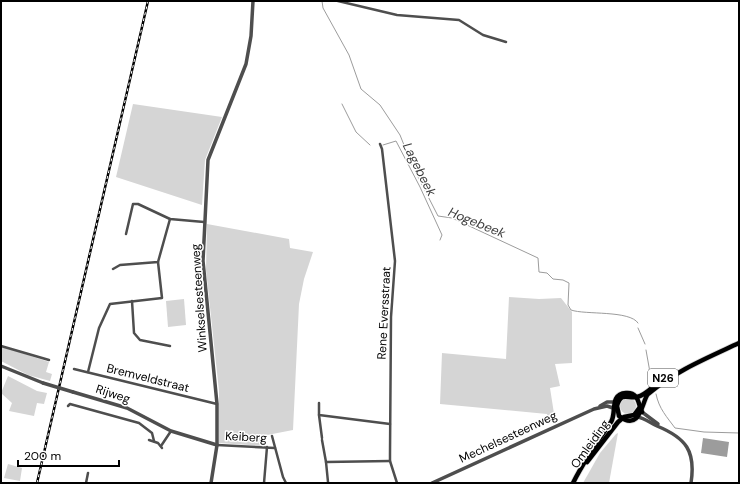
<svg xmlns="http://www.w3.org/2000/svg" width="740" height="484" font-family="'DM Sans',sans-serif">
<style>
.green{fill:#d5d5d5}
.water{fill:#9c9c9c}
.lines{fill:none;stroke-linecap:round;stroke-linejoin:round}
.stream{stroke:#9c9c9c;stroke-width:1}
.primary-casing{stroke:#dbdbdb;stroke-width:6}
.minor{stroke:#4e4e4e;stroke-width:2.5}
.tertiary{stroke:#4e4e4e;stroke-width:3.5}
.primary{stroke:#000;stroke-width:4.5}
.rail-casing{stroke:#000;stroke-width:2.5}
.rail{stroke:#fff;stroke-width:1;stroke-dasharray:3;stroke-linecap:butt}
.tertiary-bridge{stroke:#4e4e4e;stroke-width:3.5}
.labels{text-anchor:middle;stroke-width:3;stroke-linejoin:round;paint-order:stroke}
.shield{fill:#fff;stroke:#4c4c4c;stroke-width:1}
.shield-label{font-size:11px;font-weight:bold;fill:#000}
.street-label{font-size:12px;fill:#000;stroke:#fff}
.water-label{font-size:13px;font-style:italic;fill:#3d3d3d;stroke:#fff}
</style>
<rect width="100%" height="100%" fill="#fff"/>
<g class="green">
<path d="M 133,104 L 222,117 L 205,160 L 202,205 L 116,177 Z"/>
<path d="M 207,224 L 289,239 L 290,248 L 313,252 L 304,279 L 299,304 L 293,430 L 262,436 L 264,449 L 263,446 L 219,443 L 219,391 L 206,270 Z"/>
<path d="M 509,297 L 539,299 L 561,298 L 572,312 L 572,363 L 555,364 L 560,386 L 550,388 L 555,420 L 547,424 L 547,414 L 440,404 L 442,353 L 506,359 Z"/>
<path d="M 184,299 L 186,325 L 168,327 L 166,301 Z"/>
<path d="M 1,346 L 49,362 L 46,372 L 52,374 L 50,381 L 28,375 L 1,361 Z"/>
<path d="M 8,376 L 37,391 L 47,393 L 44,404 L 37,403 L 34,416 L 9,411 L 12,403 L 1,393 Z"/>
<circle cx="628" cy="406" r="8"/>
<path d="M 618,433 L 609,483 L 583,483 L 600,453 L 616,434 Z"/>
<path d="M 8,464 L 22,468 L 20,481 L 4,478 Z"/>
</g>
<path class="water" d="M 703,438 L 729,442 L 727,457 L 701,453 Z"/>
<g class="lines">
<g class="stream">
<path d="M 322,1 L 323,8 L 349,55 L 361,89 L 380,105 L 400,135 L 412,165 L 438,216 L 452,218 L 538,258 L 539,272 L 547,273 L 553,279 L 563,280 L 569,283 L 568,305 L 571,310 C 585,315 630,310 638,323"/>
<path d="M 342,104 L 356,132 L 370,145"/>
<path d="M 383,145 L 396,141 L 420,187 L 442,235 L 440,240"/>
<path d="M 638,328 L 645,344"/>
<path d="M 646,350 L 651,378"/>
<path d="M 656,394 C 659,409 667,417 675,428 L 704,432 L 739,433"/>
</g>
<g class="primary-casing">
<g id="primary">
<path d="M 670,377 C 657,379 650,394 637,397 C 628,399 621,391 617,406 L 619,416 C 641,433 642,400 648,394 C 675,371 707,358 739,343"/>
<path d="M 587,462 L 618,422 L 624,417 L 634,415 L 640,407"/>
<path d="M 573,483 C 584,461 597,442 611,422 C 617,413 609,394 626,393 C 639,392 638,404 642,412"/>
</g>
</g>
<g class="minor">
<path d="M 338,1 L 397,15 L 459,20 L 483,35 L 506,42"/>
<path d="M 380,144 L 382,149 L 395,261 L 391,317 L 390,453 L 390,461 L 397,483"/>
<path d="M 126,234 L 133,204 L 138,204 L 170,219 L 204,222"/>
<path d="M 113,269 L 120,265 L 158,262 L 170,219"/>
<path d="M 132,301 L 134,333 L 140,340 L 170,346"/>
<path d="M 1,346 L 49,360"/>
<path d="M 74,369 L 217,404"/>
<path d="M 88,372 L 99,328 L 110,304 L 162,298 L 158,262"/>
<path d="M 319,403 L 319,415 L 390,424"/>
<path d="M 68,406 L 70,404 L 139,423 L 152,433 L 154,441"/>
<path d="M 319,415 L 322,438"/>
<path d="M 272,436 L 283,477 L 286,483"/>
<path d="M 149,440 L 158,443 L 162,448"/>
<path d="M 322,440 L 326,462 L 390,461"/>
<path d="M 217,445 L 275,448"/>
<path d="M 161,446 L 171,431"/>
<path d="M 326,462 L 328,482"/>
<path d="M 86,483 L 88,473"/>
<path d="M 264,483 L 267,447"/>
</g>
<g class="tertiary">
<path d="M 1,366 L 43,383"/>
<path d="M 73,392 L 127,408 L 171,431 L 217,445"/>
<path d="M 600,406 L 607,402 L 614,402"/>
<path d="M 642,412 L 658,424"/>
<path d="M 637,417 C 645,418 650,423 657,426 C 686,438 696,451 691,483"/>
<path d="M 211,483 L 217,445 L 217,404 L 203,261 L 208,160 L 246,64 L 251,36 L 253,1"/>
<path d="M 432,483 L 594,409 L 607,406 L 613,408"/>
</g>
<use href="#primary" class="primary"/>
<g class="rail-casing">
<path id="rail" d="M 37,483 L 148,1"/>
</g>
<use href="#rail" class="rail"/>
<path class="tertiary-bridge" d="M 43,383 L 73,392"/>
</g>
<g class="labels">
<rect class="shield" x="648" y="369" width="30" height="18" rx="3"/>
<g class="shield-label">
<text x="663" y="382">N26</text>
</g>
<g class="street-label">
<text transform="translate(199 298) rotate(-94)" y="4">Winkselsesteenweg</text>
<text transform="translate(384 313) rotate(-87)" y="4">Rene Eversstraat</text>
<text transform="translate(148 378) rotate(14)" y="4">Bremveldstraat</text>
<text transform="translate(113 394) rotate(18)" y="4">Rijweg</text>
<text transform="translate(246 437) rotate(3)" y="4">Keiberg</text>
<text transform="translate(508 437) rotate(-25)" y="4">Mechelsesteenweg</text>
<text transform="translate(590 444) rotate(-54)" y="4">Omleiding</text>
</g>
<g class="water-label">
<text transform="translate(420 169) rotate(63)" y="5">Lagebeek</text>
<text transform="translate(477 222) rotate(22)" y="5">Hogebeek</text>
</g>
</g>
<rect width="740" height="484" fill="none" stroke="#000000" stroke-width="4"/>
<path d="M18 460v6h101v-6" fill="none" stroke="#000000" stroke-width="2"/>
<text x="24" y="460" font-size="12" fill="#000000" stroke="#ffffff" stroke-width="3" paint-order="stroke">200 m</text>
</svg>
